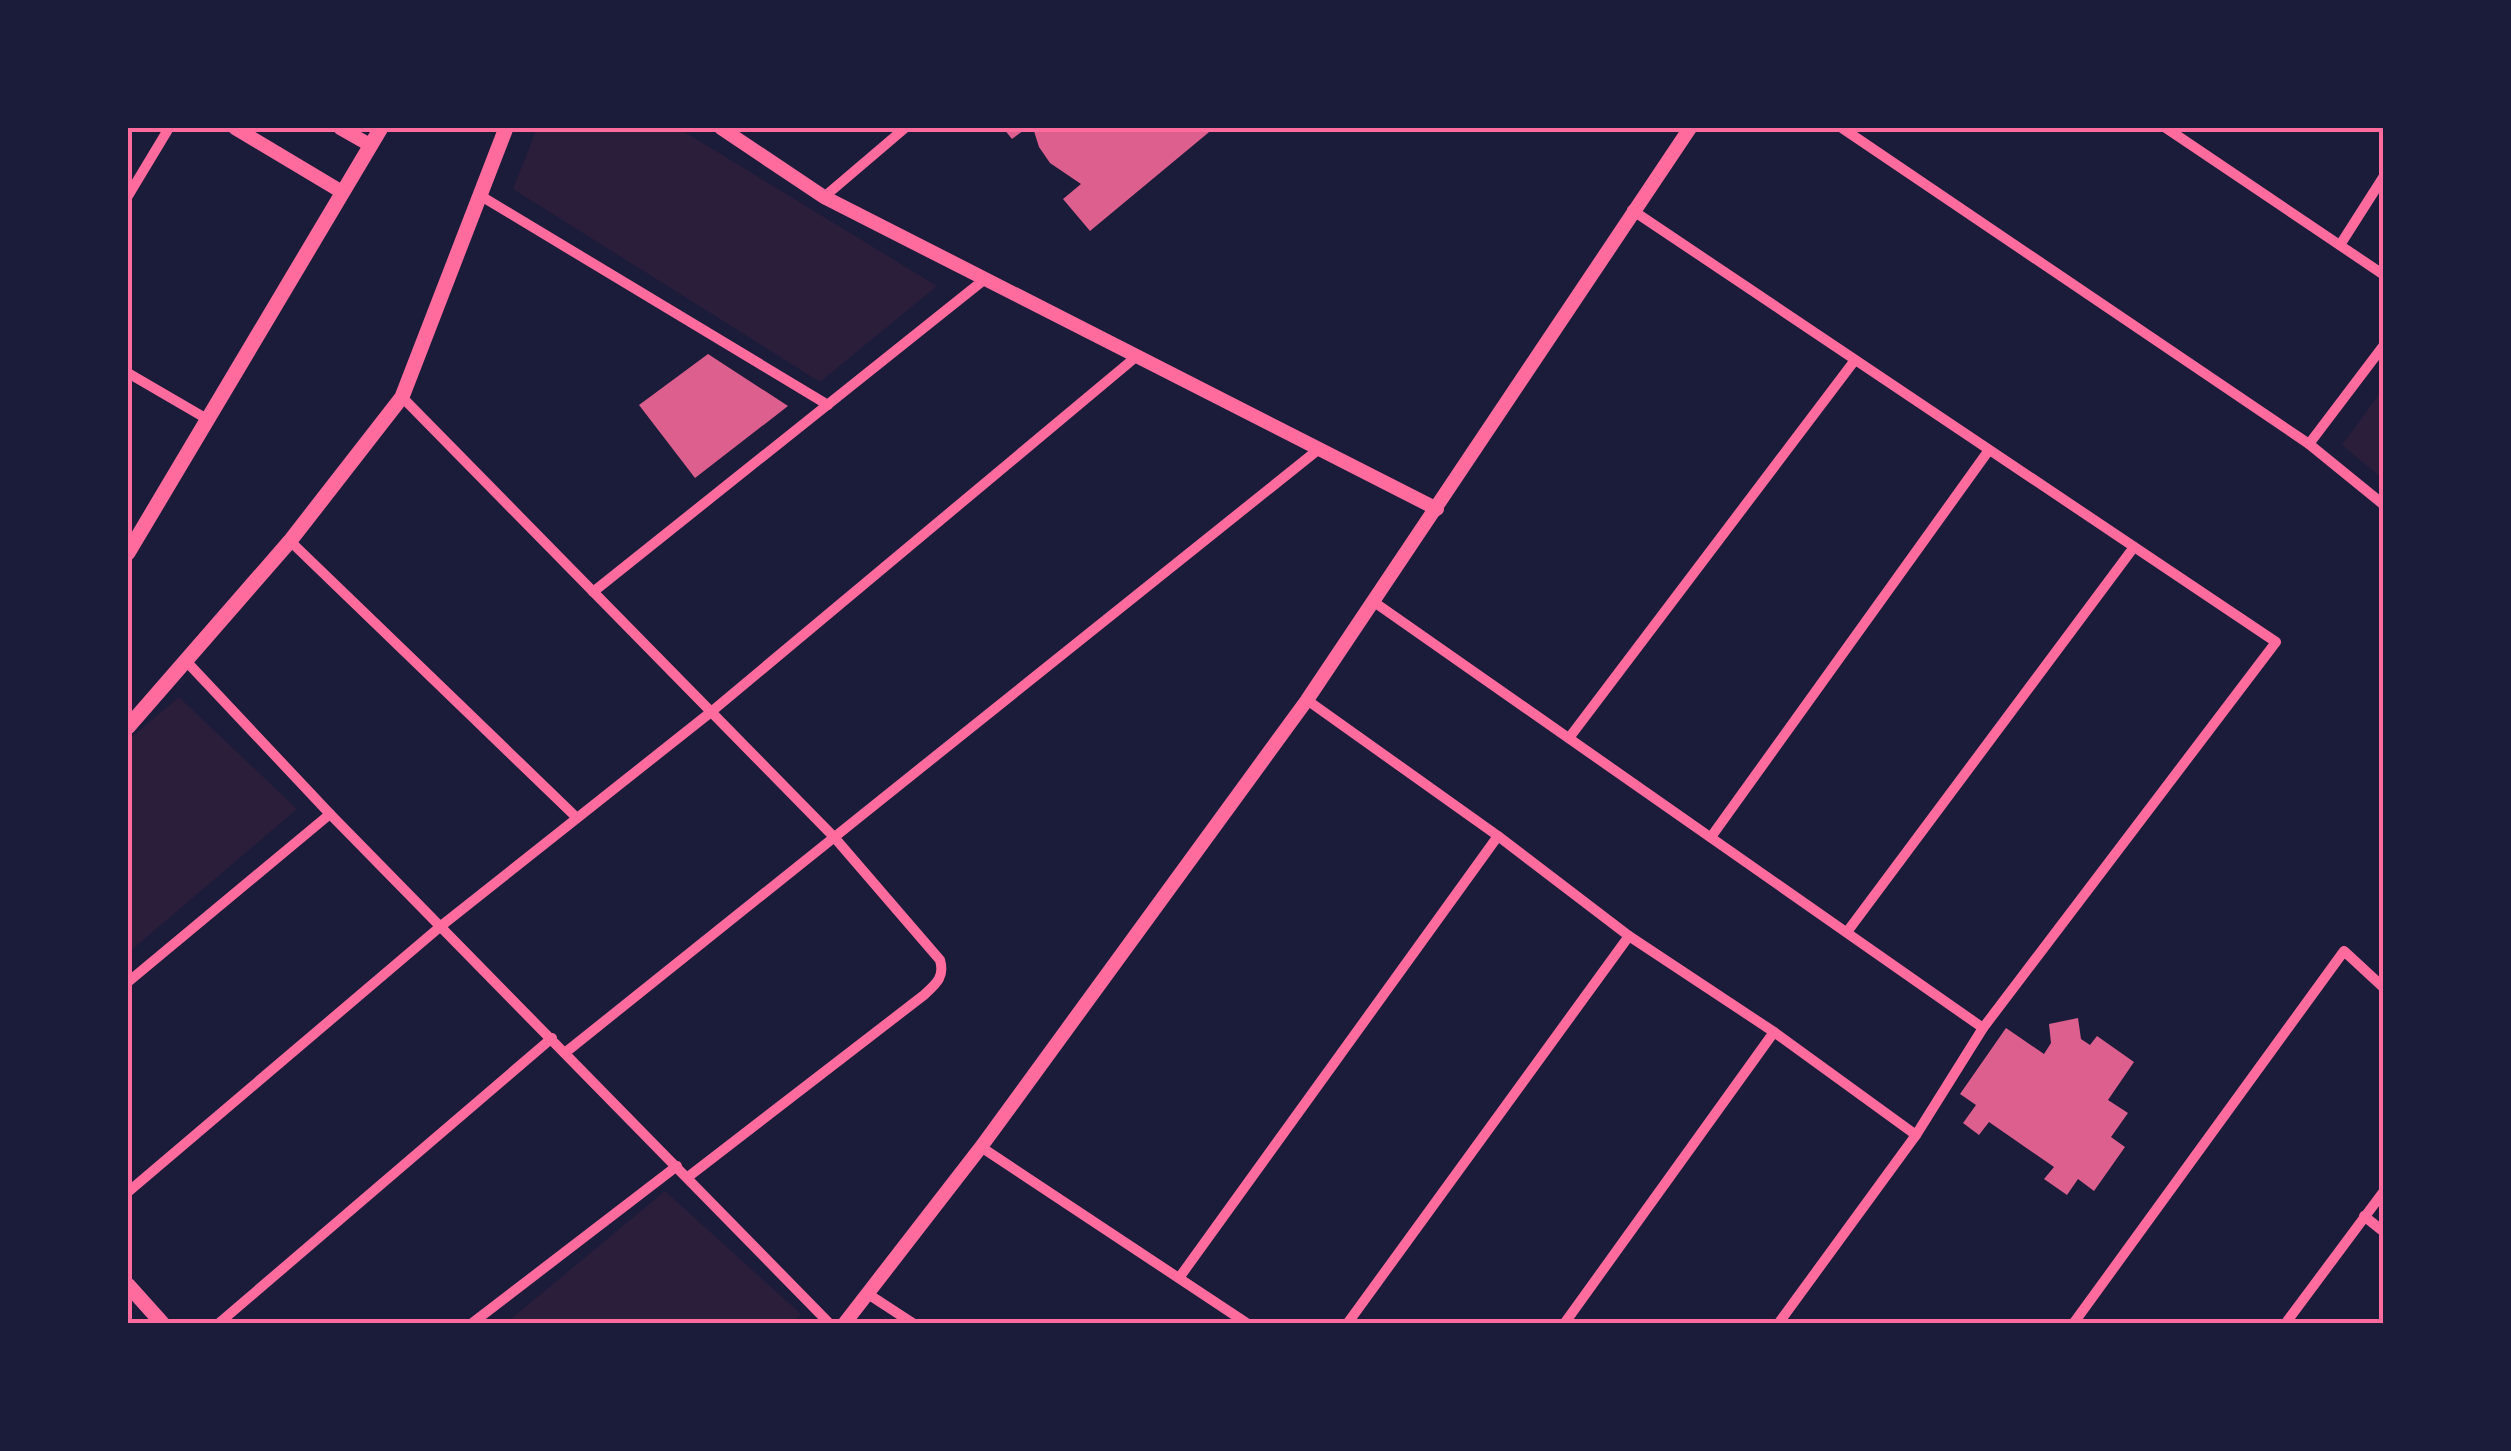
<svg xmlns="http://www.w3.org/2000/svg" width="2511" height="1451" font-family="Raleway,sans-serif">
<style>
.green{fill:#2a1e3b}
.building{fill:#dd5f8e}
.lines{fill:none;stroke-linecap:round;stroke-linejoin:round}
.minor{stroke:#ff6b9d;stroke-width:10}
.tertiary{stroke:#ff6b9d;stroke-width:14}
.secondary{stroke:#ff6b9d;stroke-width:15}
.neatline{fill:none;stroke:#ff6b9d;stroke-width:4}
</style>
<rect width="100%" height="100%" fill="#1b1b3a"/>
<g class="green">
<path d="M 537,128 L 678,128 L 937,286 L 820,382 L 513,189 Z"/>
<path d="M 2383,389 L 2383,479 L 2342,445 Z"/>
<path d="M 179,697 L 297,809 L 128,953 L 128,740 Z"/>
<path d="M 665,1191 L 801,1314 L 794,1323 L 506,1323 Z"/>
</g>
<g class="building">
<path d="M 1003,128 L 1027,128 L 1012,139 Z"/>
<path d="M 1033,128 L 1214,128 L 1090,231 L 1063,199 L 1081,184 L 1050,163 L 1039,147 Z"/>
<path d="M 708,354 L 788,406 L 695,478 L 639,405 Z"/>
<path d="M 2078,1018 L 2081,1039 L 2090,1045 L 2097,1036 L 2134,1062 L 2108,1100 L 2128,1113 L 2111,1137 L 2125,1147 L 2094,1191 L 2078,1179 L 2067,1195 L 2044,1179 L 2054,1167 L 1989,1122 L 1979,1135 L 1963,1123 L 1976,1105 L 1960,1094 L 2006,1028 L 2044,1054 L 2051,1043 L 2049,1024 Z"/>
</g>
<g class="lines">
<g class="minor">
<path d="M 1842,128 L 2309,444 L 2384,505"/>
<path d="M 2166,128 L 2384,275"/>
<path d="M 128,196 L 169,128"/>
<path d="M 481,196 L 828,405"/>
<path d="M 824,197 L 905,128"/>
<path d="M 1632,210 L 2276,642 L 1983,1028 L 1916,1135 L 1778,1324"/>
<path d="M 2340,245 L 2384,176"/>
<path d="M 128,373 L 207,419"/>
<path d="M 402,397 L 834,837 L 940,960 C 945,977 936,984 924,995 L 688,1177"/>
<path d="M 2309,444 L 2384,345"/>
<path d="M 290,541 L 576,817"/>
<path d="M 593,592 L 985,279"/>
<path d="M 1374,602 L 1983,1028"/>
<path d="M 1307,700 L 1498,836 L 1629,936 L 1774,1032 L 1916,1135"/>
<path d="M 1569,738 L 1855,360"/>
<path d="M 330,814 L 830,1324"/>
<path d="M 1711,837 L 1989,450"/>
<path d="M 1847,932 L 2134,547"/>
<path d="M 128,982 L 330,814 L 186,661"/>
<path d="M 566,1052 L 1319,449"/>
<path d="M 981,1147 L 1248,1324"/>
<path d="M 128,1192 L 441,926 L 711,712 L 1137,356"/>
<path d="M 2364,1216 L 2384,1232"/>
<path d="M 1179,1278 L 1498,836"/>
<path d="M 868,1294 L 914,1324"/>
<path d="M 218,1324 L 552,1038"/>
<path d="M 471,1324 L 677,1166"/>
<path d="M 1347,1324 L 1629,936"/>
<path d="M 1564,1324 L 1774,1032"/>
<path d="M 2073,1324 L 2344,951 L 2384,988"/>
<path d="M 2285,1324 L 2384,1191"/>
</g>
<g class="tertiary">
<path d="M 235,128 L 342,192"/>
<path d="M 340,128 L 370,145"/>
<path d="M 721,128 L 824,197 L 1437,509"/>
<path d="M 844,1324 L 981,1147 L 1307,700 L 1690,128"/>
</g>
<g class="secondary">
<path d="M 128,553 L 381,128"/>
<path d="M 128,727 L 290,541 L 402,397 L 506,128"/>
<path d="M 128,1285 L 163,1324"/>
</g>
</g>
<rect width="2511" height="1451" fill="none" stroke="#1b1b3a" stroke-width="260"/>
<rect x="130" y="130" width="2251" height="1191" class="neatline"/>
</svg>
